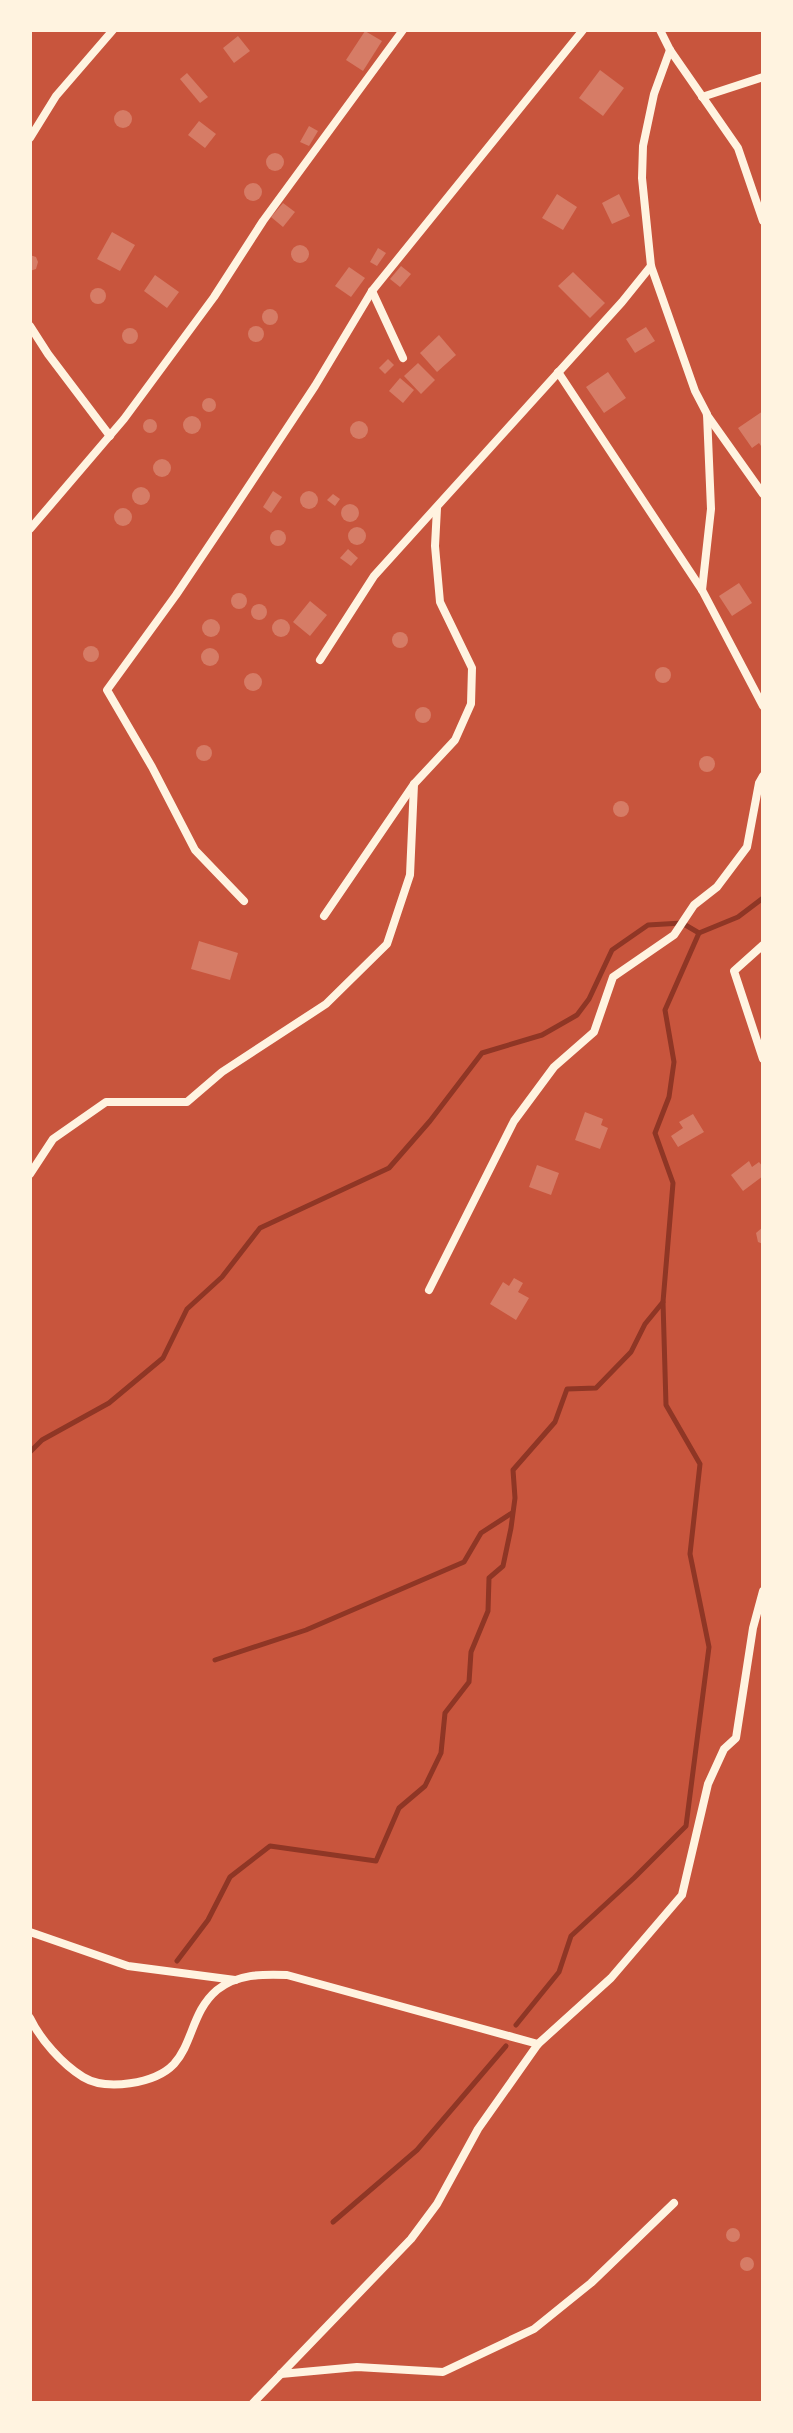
<svg xmlns="http://www.w3.org/2000/svg" width="793" height="2433" font-family="Poppins,sans-serif">
<style>
.lines{fill:none;stroke-linecap:round;stroke-linejoin:round}
.stream{stroke:#8f3625;stroke-width:5}
.building{fill:#d67c66}
.minor{stroke:#fff3e0;stroke-width:8}
</style>
<rect width="100%" height="100%" fill="#c8553d"/>
<g class="lines">
<g class="stream">
<path d="M 30,1452 L 42,1440 L 109,1403 L 163,1358 L 187,1309 L 222,1277 L 260,1228 L 389,1168 L 430,1121 L 482,1053 L 542,1035 L 577,1015 L 589,999 L 612,950 L 648,925 L 682,923 L 699,933 L 738,917 L 763,898"/>
<path d="M 215,1660 L 306,1630 L 464,1562 L 481,1533 L 512,1513"/>
<path d="M 177,1961 L 208,1920 L 230,1877 L 270,1846 L 376,1861 L 399,1808 L 425,1786 L 441,1753 L 445,1713 L 469,1682 L 471,1652 L 488,1611 L 489,1578 L 503,1566 L 511,1528 L 515,1498 L 513,1470 L 555,1422 L 567,1389 L 596,1388 L 631,1352 L 645,1324 L 663,1302 L 673,1183 L 655,1133 L 669,1097 L 674,1062 L 665,1010 L 699,933"/>
<path d="M 516,2025 L 559,1972 L 571,1936 L 634,1878 L 686,1826 L 709,1647 L 690,1554 L 700,1464 L 666,1405 L 663,1302"/>
<path d="M 333,2222 L 417,2150 L 506,2046"/>
</g>
</g>
<g class="building">
<path d="M 365,31 L 382,41 L 363,71 L 346,60 Z"/>
<path d="M 238,36 L 250,51 L 234,63 L 223,48 Z"/>
<path d="M 600,70 L 624,88 L 603,116 L 579,98 Z"/>
<path d="M 187,73 L 208,97 L 200,103 L 180,79 Z"/>
<circle cx="123" cy="119" r="9"/>
<path d="M 199,121 L 216,134 L 205,148 L 188,135 Z"/>
<path d="M 309,126 L 318,131 L 309,146 L 300,142 Z"/>
<circle cx="275" cy="162" r="9"/>
<circle cx="253" cy="192" r="9"/>
<path d="M 557,194 L 577,207 L 563,230 L 542,218 Z"/>
<path d="M 619,194 L 630,216 L 612,224 L 602,203 Z"/>
<path d="M 283,203 L 295,212 L 283,227 L 271,217 Z"/>
<path d="M 112,232 L 135,245 L 120,271 L 97,259 Z"/>
<circle cx="300" cy="254" r="9"/>
<path d="M 378,248 L 386,253 L 377,266 L 370,262 Z"/>
<path d="M 30,255 L 36,257 L 38,262 L 36,269 L 30,271 Z"/>
<path d="M 401,266 L 411,274 L 400,287 L 390,279 Z"/>
<path d="M 349,267 L 365,278 L 351,297 L 335,286 Z"/>
<path d="M 573,272 L 605,303 L 590,318 L 558,286 Z"/>
<path d="M 155,275 L 179,292 L 167,308 L 144,291 Z"/>
<circle cx="98" cy="296" r="8"/>
<circle cx="270" cy="317" r="8"/>
<circle cx="256" cy="334" r="8"/>
<path d="M 646,327 L 655,341 L 635,353 L 626,339 Z"/>
<circle cx="130" cy="336" r="8"/>
<path d="M 439,335 L 456,355 L 437,372 L 420,353 Z"/>
<path d="M 388,359 L 394,365 L 385,374 L 379,368 Z"/>
<path d="M 418,363 L 435,380 L 421,394 L 404,376 Z"/>
<path d="M 608,372 L 626,398 L 604,413 L 586,387 Z"/>
<path d="M 400,378 L 414,390 L 403,403 L 389,391 Z"/>
<circle cx="209" cy="405" r="7"/>
<path d="M 763,411 L 763,449 L 759,443 L 752,448 L 738,428 Z"/>
<circle cx="192" cy="425" r="9"/>
<circle cx="150" cy="426" r="7"/>
<circle cx="359" cy="430" r="9"/>
<circle cx="162" cy="468" r="9"/>
<circle cx="141" cy="496" r="9"/>
<path d="M 273,491 L 282,497 L 271,513 L 263,507 Z"/>
<circle cx="309" cy="500" r="9"/>
<path d="M 333,494 L 340,499 L 335,506 L 327,500 Z"/>
<circle cx="350" cy="513" r="9"/>
<circle cx="123" cy="517" r="9"/>
<circle cx="357" cy="536" r="9"/>
<circle cx="278" cy="538" r="8"/>
<path d="M 348,549 L 358,558 L 351,566 L 340,558 Z"/>
<path d="M 739,583 L 752,603 L 732,616 L 719,596 Z"/>
<circle cx="239" cy="601" r="8"/>
<path d="M 310,601 L 327,615 L 310,636 L 293,622 Z"/>
<circle cx="259" cy="612" r="8"/>
<circle cx="211" cy="628" r="9"/>
<circle cx="281" cy="628" r="9"/>
<circle cx="400" cy="640" r="8"/>
<circle cx="91" cy="654" r="8"/>
<circle cx="210" cy="657" r="9"/>
<circle cx="663" cy="675" r="8"/>
<circle cx="253" cy="682" r="9"/>
<circle cx="423" cy="715" r="8"/>
<circle cx="204" cy="753" r="8"/>
<circle cx="707" cy="764" r="8"/>
<circle cx="621" cy="809" r="8"/>
<path d="M 199,941 L 238,953 L 230,980 L 191,969 Z"/>
<path d="M 585,1112 L 603,1119 L 601,1125 L 608,1128 L 600,1149 L 575,1140 Z"/>
<path d="M 693,1114 L 704,1132 L 678,1147 L 671,1136 L 683,1128 L 679,1122 Z"/>
<path d="M 749,1161 L 752,1167 L 759,1162 L 763,1167 L 763,1176 L 743,1191 L 731,1175 Z"/>
<path d="M 537,1165 L 559,1173 L 551,1195 L 529,1187 Z"/>
<path d="M 763,1227 L 763,1244 L 758,1242 L 756,1233 Z"/>
<path d="M 514,1278 L 523,1283 L 518,1292 L 529,1298 L 516,1320 L 490,1304 L 503,1282 L 509,1286 Z"/>
<circle cx="733" cy="2235" r="7"/>
<circle cx="747" cy="2264" r="7"/>
</g>
<g class="lines">
<g class="minor">
<path d="M 660,30 L 670,50 L 738,148 L 763,221"/>
<path d="M 670,50 L 654,94 L 643,146 L 642,178 L 651,266 L 695,391 L 707,414 L 711,509 L 702,590"/>
<path d="M 702,97 L 763,77"/>
<path d="M 30,138 L 56,96 L 113,30"/>
<path d="M 372,291 L 403,358"/>
<path d="M 30,326 L 48,354 L 110,436"/>
<path d="M 558,372 L 702,590 L 763,706"/>
<path d="M 707,415 L 763,494"/>
<path d="M 30,529 L 124,419 L 214,297 L 263,221 L 403,30"/>
<path d="M 320,660 L 374,576 L 622,302 L 651,266"/>
<path d="M 244,901 L 195,850 L 152,767 L 107,690 L 176,595 L 231,513 L 315,386 L 372,291 L 583,30"/>
<path d="M 324,916 L 414,784 L 455,740 L 471,704 L 472,668 L 440,602 L 435,546 L 437,508"/>
<path d="M 763,945 L 734,971 L 763,1059"/>
<path d="M 30,1174 L 53,1139 L 106,1102 L 187,1102 L 222,1072 L 326,1004 L 387,944 L 410,875 L 414,784"/>
<path d="M 429,1290 L 514,1121 L 554,1067 L 594,1032 L 613,977 L 674,935 L 694,905 L 717,887 L 747,847 L 759,783 L 763,776"/>
<path d="M 30,1932 L 128,1966 L 235,1980"/>
<path d="M 30,2018 C 40,2039 62,2064 83,2077 C 106,2091 155,2084 174,2064 C 193,2043 192,2011 217,1990 C 237,1974 262,1974 287,1975 L 538,2044"/>
<path d="M 281,2374 L 357,2367 L 443,2372 L 534,2329 L 591,2283 L 674,2203"/>
<path d="M 253,2403 L 411,2239 L 437,2204 L 478,2129 L 538,2044 L 611,1978 L 682,1895 L 708,1784 L 724,1749 L 736,1738 L 753,1628 L 763,1591"/>
</g>
</g>
<rect width="793" height="2433" fill="none" stroke="#fff3e0" stroke-width="64"/>
</svg>
